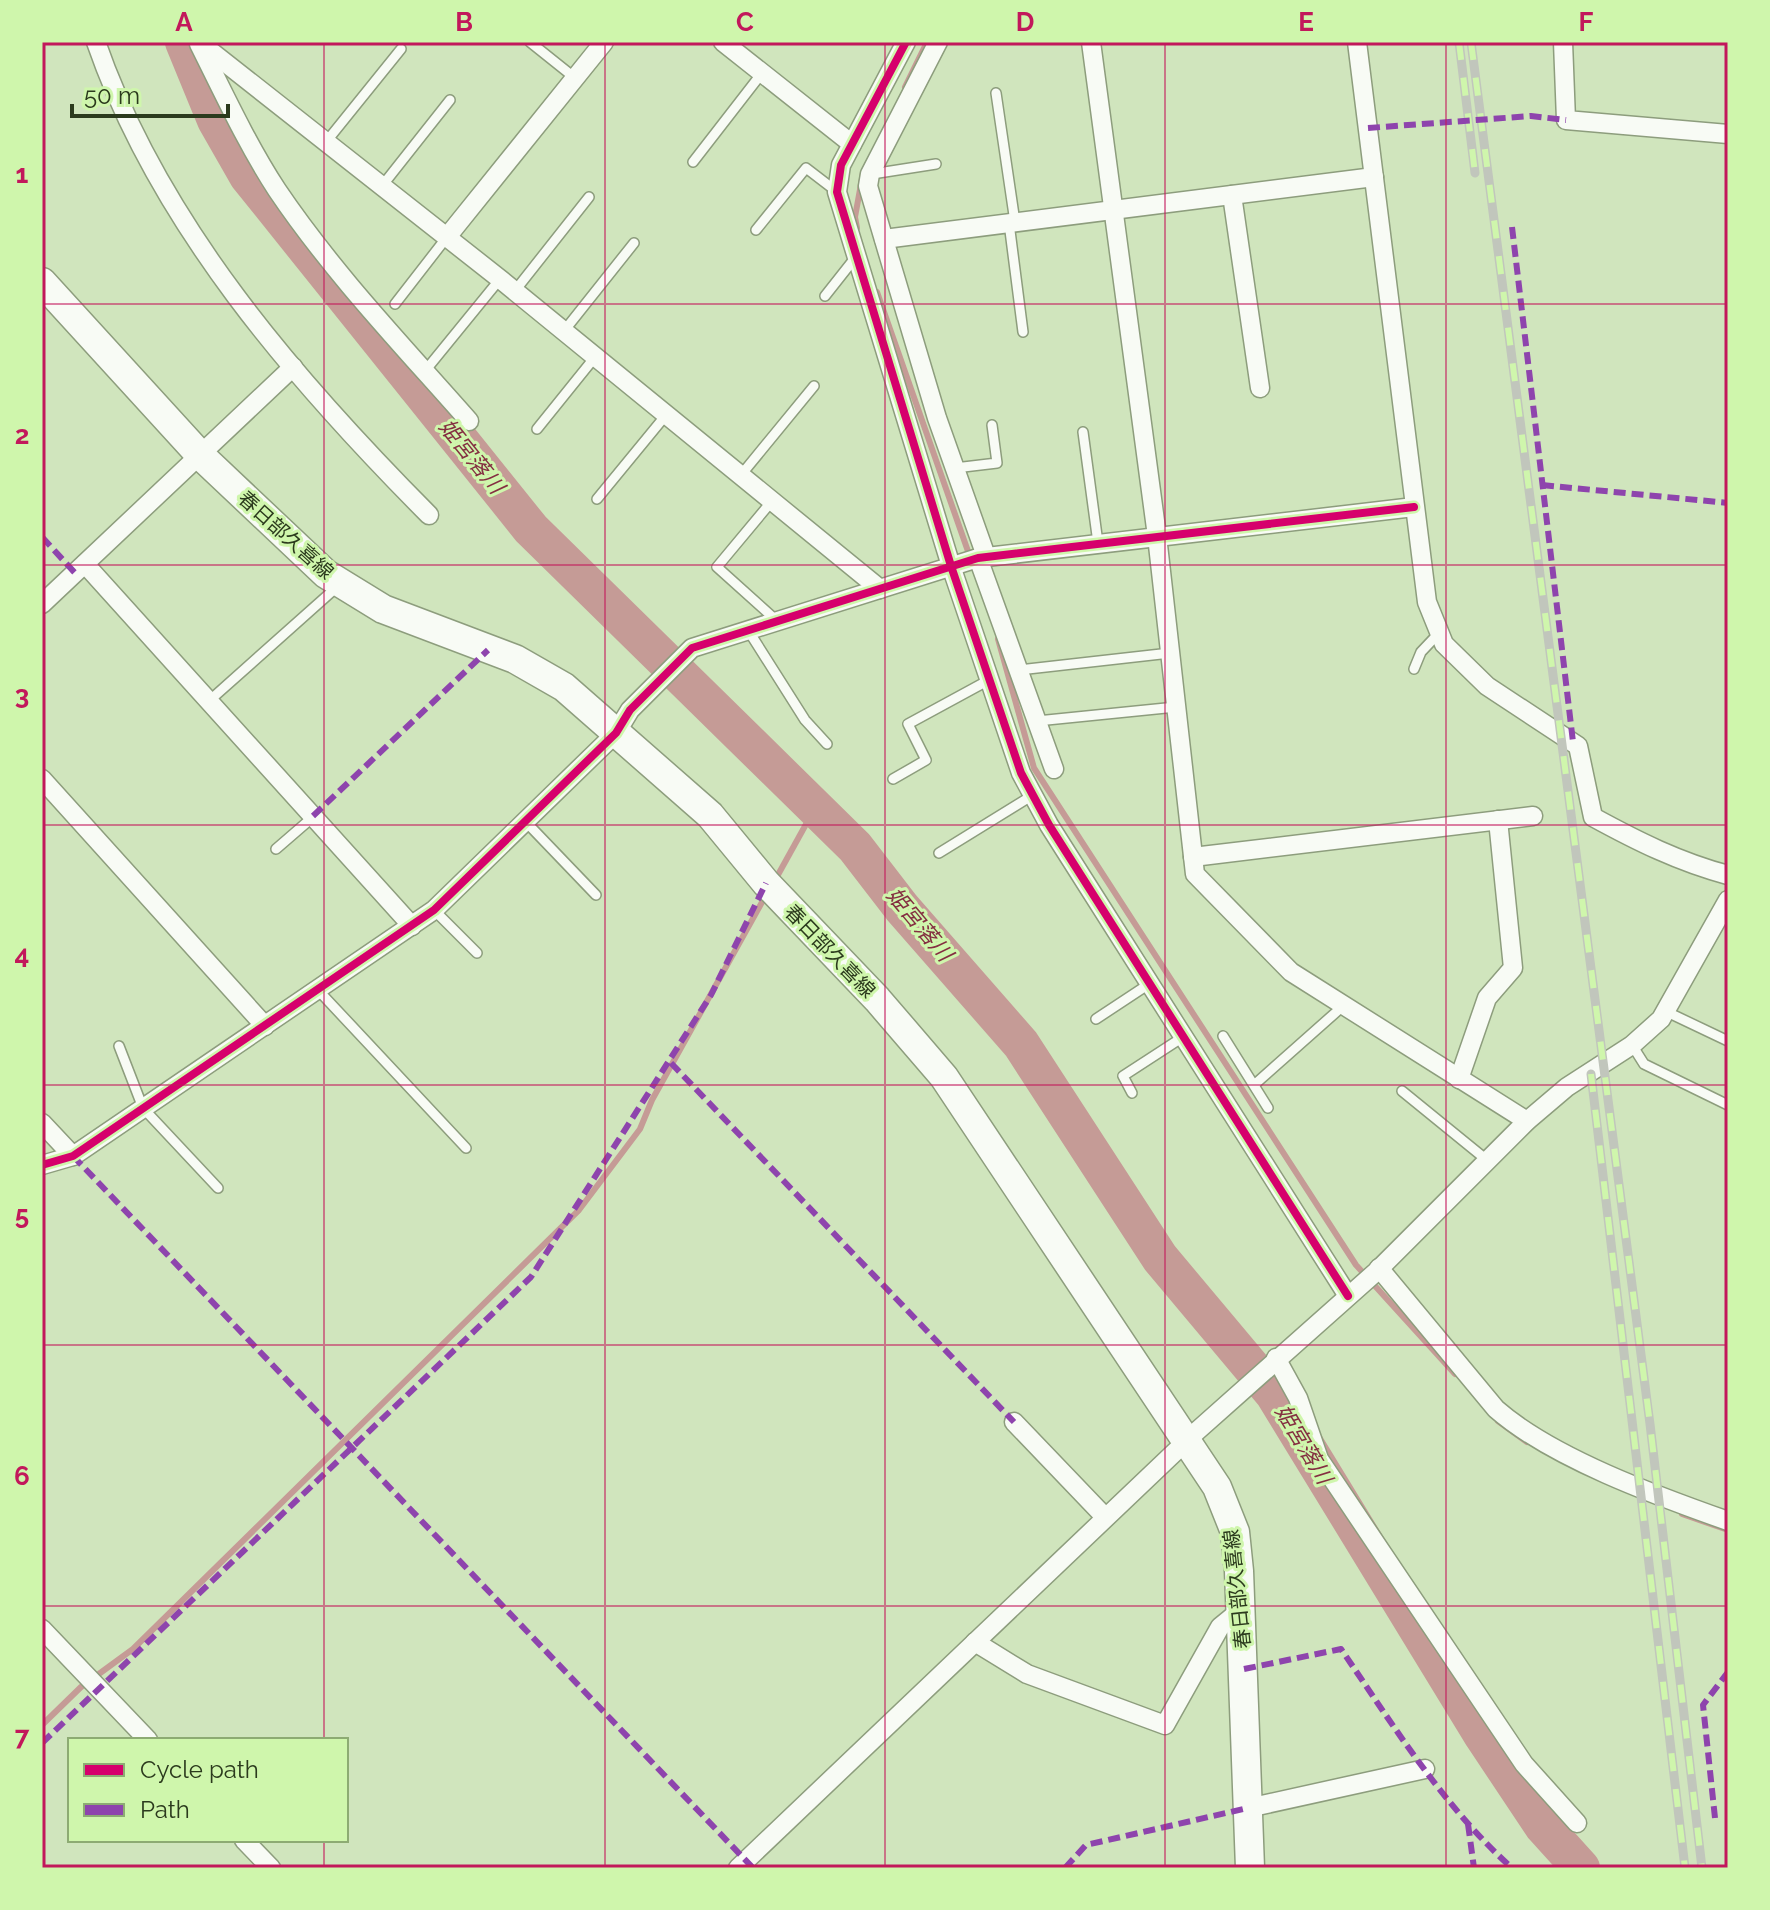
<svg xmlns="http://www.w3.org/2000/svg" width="1770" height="1910" font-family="Raleway,'Noto Sans JP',sans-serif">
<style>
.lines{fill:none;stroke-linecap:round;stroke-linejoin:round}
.stream{stroke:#c59b96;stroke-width:6}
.river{stroke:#c59b96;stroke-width:38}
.service-casing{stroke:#8d9d7d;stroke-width:12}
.minor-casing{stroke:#8d9d7d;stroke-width:21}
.primary-casing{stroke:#8d9d7d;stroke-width:31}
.service{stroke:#f8fbf5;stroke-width:9}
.minor{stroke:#f8fbf5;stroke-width:18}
.primary{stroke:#f8fbf5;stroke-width:28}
.rail-casing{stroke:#c1c6bc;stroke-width:9}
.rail{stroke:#cff6ac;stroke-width:6;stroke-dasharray:18;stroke-linecap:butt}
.quiet{stroke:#8e44ad;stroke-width:6;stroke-dasharray:12 6;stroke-linecap:butt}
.cycleway-casing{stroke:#cff6ac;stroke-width:13}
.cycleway{stroke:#d6006c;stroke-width:8}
.grid{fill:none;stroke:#c2185b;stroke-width:2;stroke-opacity:0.55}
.labels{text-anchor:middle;stroke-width:6;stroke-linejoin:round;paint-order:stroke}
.street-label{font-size:20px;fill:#2b3a1d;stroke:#cff6ac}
.water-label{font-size:22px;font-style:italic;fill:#842f41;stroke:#cff6ac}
.neatline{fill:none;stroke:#c2185b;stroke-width:3}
.grid-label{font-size:26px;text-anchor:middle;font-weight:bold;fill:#c2185b}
</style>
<rect width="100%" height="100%" fill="#d0e5bd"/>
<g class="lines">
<g class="stream">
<path d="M 905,87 L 927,42"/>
<path d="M 857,228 L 855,217 L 863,173"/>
<path d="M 877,292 L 970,557"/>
<path d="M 998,639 L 1034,768 L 1356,1265 L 1455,1374"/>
<path d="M 774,882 L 815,808"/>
<path d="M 1498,1421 L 1527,1442"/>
<path d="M 1682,1514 L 1728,1530"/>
<path d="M 42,1725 L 81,1687 L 133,1649 L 579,1210 L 640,1129 L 652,1100 L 766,895"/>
</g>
<path class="river" d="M 184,42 L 216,120 L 248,176 L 531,529 L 855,847 L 902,908 L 1021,1044 L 1160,1258 L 1274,1394 L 1483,1736 L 1543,1826 L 1581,1868"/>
<g class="service-casing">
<g id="service">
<path d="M 530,42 L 575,78"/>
<path d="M 996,93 L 1015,222"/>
<path d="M 326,142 L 401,49"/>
<path d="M 693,162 L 762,73"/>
<path d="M 872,174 L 936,164"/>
<path d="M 382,186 L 450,100"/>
<path d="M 1009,223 L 1023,332"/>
<path d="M 756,230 L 806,168 L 836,191"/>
<path d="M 514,292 L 589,197"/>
<path d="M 825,296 L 855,258"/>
<path d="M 395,304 L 447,237"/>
<path d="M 564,331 L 634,243"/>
<path d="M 425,371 L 500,279"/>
<path d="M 537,429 L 595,357"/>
<path d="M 1083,432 L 1098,543"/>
<path d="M 955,468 L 997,463 L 992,425"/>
<path d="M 741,475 L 814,386"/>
<path d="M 597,499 L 666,415"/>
<path d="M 772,501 L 717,567 L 777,621"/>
<path d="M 748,630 L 805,720 L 827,744"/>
<path d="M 1414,669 L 1421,652 L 1439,633"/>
<path d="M 1019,670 L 1170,653"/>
<path d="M 209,701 L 338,586"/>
<path d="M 1037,721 L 1176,707"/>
<path d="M 893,779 L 926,760 L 908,724 L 989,680"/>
<path d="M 525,821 L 596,895"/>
<path d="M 276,849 L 313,817"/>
<path d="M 939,853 L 1033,795"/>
<path d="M 434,910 L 477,953"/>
<path d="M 318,990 L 466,1148"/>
<path d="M 1665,1011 L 1728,1041"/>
<path d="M 1096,1019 L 1149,984"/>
<path d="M 1223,1036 L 1268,1108"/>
<path d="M 1632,1045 L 1644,1064 L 1728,1105"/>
<path d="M 119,1046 L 143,1108 L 218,1188"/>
<path d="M 1254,1085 L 1343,1006"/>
<path d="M 1402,1091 L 1488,1161"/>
<path d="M 1132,1093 L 1123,1076 L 1183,1037"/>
</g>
</g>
<g class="minor-casing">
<g id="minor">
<path d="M 96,42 C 159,224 295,380 429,515"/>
<path d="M 199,42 L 500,279 L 880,589"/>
<path d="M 723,42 L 852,144"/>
<path d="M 906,42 L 841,165 L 837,192 L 951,566 L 1021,773 L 1049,825 L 1348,1296"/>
<path d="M 938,42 L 870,174 L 868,186 L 937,418 L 986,556"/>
<path d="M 1091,42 L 1157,536 L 1195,874 L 1291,972 L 1527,1121"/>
<path d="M 1357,42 L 1427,602 L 1444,644 L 1487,686 L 1578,746 L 1593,817 C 1637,841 1679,862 1728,875"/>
<path d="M 1563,42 L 1566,120 L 1728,134"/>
<path d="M 199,44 C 224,94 247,144 277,190 C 333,273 403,346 469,421"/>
<path d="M 1232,195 L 1260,388"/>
<path d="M 447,237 L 604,42"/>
<path d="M 884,239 L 1374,177"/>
<path d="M 978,558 L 1054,769"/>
<path d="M 85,564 L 412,926"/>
<path d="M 42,604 L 293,367"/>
<path d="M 42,779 L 265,1026"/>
<path d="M 1193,857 L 1533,816"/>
<path d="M 1459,1079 L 1487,998 L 1513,968 L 1498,820"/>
<path d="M 42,1123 L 73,1156"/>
<path d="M 42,1165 L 73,1156 L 434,910 L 616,733 L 630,710 L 692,648 L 978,558 L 1414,507"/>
<path d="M 1379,1268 L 1496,1409 C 1552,1458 1657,1496 1728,1521"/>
<path d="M 1276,1358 L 1298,1398 L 1319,1459 L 1524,1764 L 1577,1823"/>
<path d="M 1014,1422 L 1105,1517"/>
<path d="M 42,1629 L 148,1740"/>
<path d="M 975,1642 L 1027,1674 L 1165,1725 L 1220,1627 L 1242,1609"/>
<path d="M 1248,1808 L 1425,1769"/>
<path d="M 244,1840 L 271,1868"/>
<path d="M 738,1868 L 1197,1431 L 1377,1271 L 1527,1121 L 1567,1087 L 1632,1045 L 1661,1019 L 1728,900"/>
</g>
</g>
<g class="primary-casing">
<path id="primary" d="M 42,282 L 200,455 L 326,574 L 383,609 L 515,659 L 564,687 L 710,815 L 766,883 L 877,999 L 944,1077 L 1217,1487 L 1235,1532 L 1239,1571 L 1250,1868"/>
</g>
<use href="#service" class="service"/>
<use href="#minor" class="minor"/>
<use href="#primary" class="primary"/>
<g class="rail-casing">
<g id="rail">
<path d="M 1459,42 L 1475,173"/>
<path d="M 1471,42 L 1650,1424 L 1702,1868"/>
<path d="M 1591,1074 L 1685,1868"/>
</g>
</g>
<use href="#rail" class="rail"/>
<g class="quiet">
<path d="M 1368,128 L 1531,116 L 1566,120"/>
<path d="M 1512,227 L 1573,742"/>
<path d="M 1542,485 L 1728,503"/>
<path d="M 42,537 L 75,573"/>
<path d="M 313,816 L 488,650"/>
<path d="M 671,1063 L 1014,1422"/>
<path d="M 73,1156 L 753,1868"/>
<path d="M 1244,1669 L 1341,1649 C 1393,1725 1443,1806 1512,1868"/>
<path d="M 42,1743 L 531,1277 L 711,995 L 766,883"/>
<path d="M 1715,1818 L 1703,1705 L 1728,1672"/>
<path d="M 1468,1824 L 1474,1868"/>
<path d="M 1065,1868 L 1086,1845 L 1248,1808"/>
</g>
<g class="cycleway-casing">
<g id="cycleway">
<path d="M 906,42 L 841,165 L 837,192 L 951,566 L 1021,773 L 1049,825 L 1348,1296"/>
<path d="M 42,1165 L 73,1156 L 434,910 L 616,733 L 630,710 L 692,648 L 978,558 L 1414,507"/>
</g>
</g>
<use href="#cycleway" class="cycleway"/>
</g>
<path class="grid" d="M 324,42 L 324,1740M 605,42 L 605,1868M 885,42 L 885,1868M 1165,42 L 1165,1868M 1446,42 L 1446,1868M 42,304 L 1728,304M 42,565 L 1728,565M 42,825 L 1728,825M 42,1085 L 1728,1085M 42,1345 L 1728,1345M 42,1606 L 1728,1606M 324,1840 L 324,1868"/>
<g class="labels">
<g class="street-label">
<text transform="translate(286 535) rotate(42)" y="7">春日部久喜線</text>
<text transform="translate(830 951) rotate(46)" y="7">春日部久喜線</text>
<text transform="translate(1237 1589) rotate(-96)" y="7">春日部久喜線</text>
</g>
<g class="water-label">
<text transform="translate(472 456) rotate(51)" y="8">姫宮落川</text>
<text transform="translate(920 924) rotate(50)" y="8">姫宮落川</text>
<text transform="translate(1304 1444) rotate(59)" y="8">姫宮落川</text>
</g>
</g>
<rect width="1770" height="1910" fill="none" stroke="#cff6ac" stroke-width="88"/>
<rect x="68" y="1738" width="280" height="104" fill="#cff6ac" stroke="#8dab73" stroke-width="2"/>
<rect x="84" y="1764" width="40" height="12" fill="#d6006c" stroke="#8dab73" stroke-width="2"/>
<text x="140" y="1778" font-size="24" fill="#2b3a1d">Cycle path</text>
<rect x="84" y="1804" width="40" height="12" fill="#8e44ad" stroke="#8dab73" stroke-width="2"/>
<text x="140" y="1818" font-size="24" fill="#2b3a1d">Path</text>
<path d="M72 104v12h156v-12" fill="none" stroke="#2b3a1d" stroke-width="4"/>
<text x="84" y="104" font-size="24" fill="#2b3a1d" stroke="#cff6ac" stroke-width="6" paint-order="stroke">50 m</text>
<rect x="44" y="44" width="1682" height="1822" class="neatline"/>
<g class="grid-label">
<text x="184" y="31">A</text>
<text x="464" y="31">B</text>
<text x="745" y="31">C</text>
<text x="1025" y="31">D</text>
<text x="1306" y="31">E</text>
<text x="1586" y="31">F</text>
<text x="22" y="183">1</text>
<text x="22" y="444">2</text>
<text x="22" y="704">3</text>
<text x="22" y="964">4</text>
<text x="22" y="1224">5</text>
<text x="22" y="1485">6</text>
<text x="22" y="1745">7</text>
</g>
</svg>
